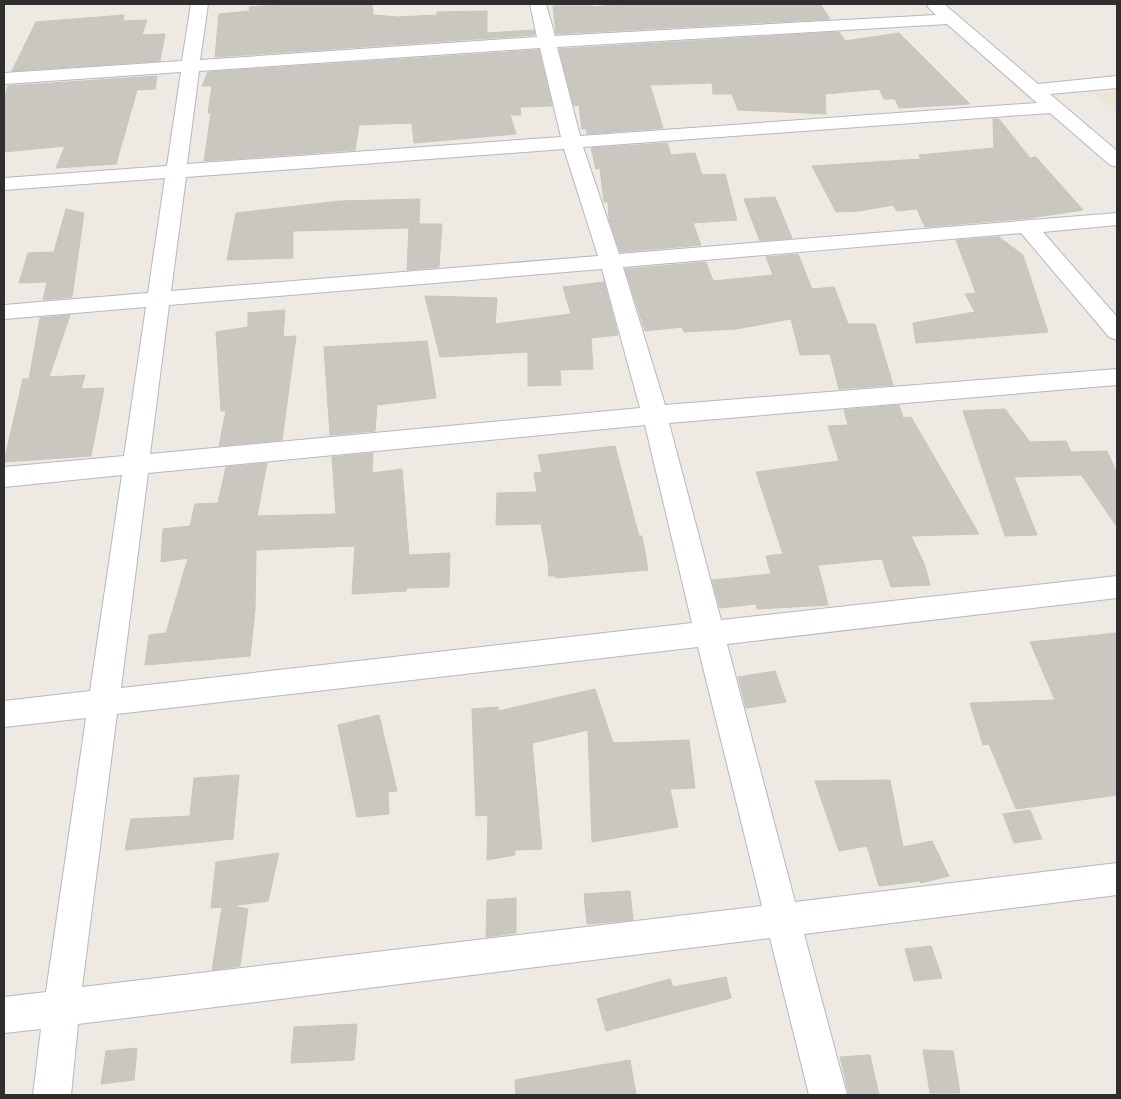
<svg xmlns="http://www.w3.org/2000/svg" width="1121" height="1099" font-family="Quicksand,sans-serif">
<style>
.education{fill:#ede5d4}
.building{fill:#cac7c0;stroke:#c9c5bc}
.lines{fill:none;stroke-linecap:round;stroke-linejoin:round}
.minor-casing{stroke:#b5b8c0;stroke-width:2}
.minor{fill:#fff;fill-rule:evenodd}
</style>
<rect width="100%" height="100%" fill="#eee9e2"/>
<path class="education" d="M 1117,91 L 1117,112 L 1094,93 Z"/>
<g class="building">
<path d="M 288,4 L 372,4 L 373,15 L 398,17 L 437,15 L 437,12 L 487,11 L 487,33 L 534,30 L 535,35 L 215,57 L 219,14 L 250,11 L 249,7 Z"/>
<path d="M 629,4 L 820,4 L 830,19 L 556,34 L 553,6 L 593,6 L 593,7 Z"/>
<path d="M 124,15 L 123,21 L 147,20 L 142,35 L 165,34 L 160,61 L 12,71 L 36,22 Z"/>
<path d="M 839,32 L 845,41 L 899,33 L 970,104 L 899,108 L 895,99 L 884,99 L 879,89 L 825,94 L 826,114 L 738,110 L 732,94 L 713,94 L 712,83 L 650,85 L 663,128 L 587,134 L 586,129 L 582,129 L 579,105 L 574,106 L 559,49 Z"/>
<path d="M 539,50 L 552,106 L 520,107 L 521,115 L 510,115 L 516,134 L 414,143 L 412,123 L 359,125 L 355,150 L 204,161 L 211,113 L 208,113 L 212,86 L 202,86 L 208,72 Z"/>
<path d="M 157,76 L 155,89 L 137,90 L 116,164 L 56,168 L 65,146 L 4,152 L 4,98 L 8,86 Z"/>
<path d="M 993,119 L 999,119 L 1030,158 L 1036,157 L 1083,210 L 1030,218 L 925,227 L 917,209 L 897,211 L 893,205 L 859,211 L 836,212 L 812,166 L 921,159 L 919,155 L 994,148 Z"/>
<path d="M 667,143 L 671,155 L 695,153 L 702,175 L 725,174 L 737,220 L 693,223 L 701,245 L 620,252 L 609,219 L 608,202 L 604,202 L 600,168 L 596,169 L 591,148 Z"/>
<path d="M 775,197 L 792,238 L 760,241 L 744,199 Z"/>
<path d="M 420,199 L 419,224 L 442,224 L 439,267 L 407,270 L 409,228 L 293,231 L 293,258 L 227,260 L 236,213 L 340,201 Z"/>
<path d="M 66,209 L 84,213 L 72,297 L 43,300 L 47,282 L 19,283 L 28,253 L 54,252 Z"/>
<path d="M 999,237 L 1023,255 L 1048,332 L 916,343 L 913,323 L 975,312 L 965,294 L 976,293 L 956,240 Z"/>
<path d="M 798,254 L 812,289 L 834,287 L 848,324 L 875,324 L 893,385 L 839,389 L 830,354 L 800,355 L 791,319 L 736,329 L 684,332 L 682,327 L 645,331 L 625,269 L 706,262 L 713,281 L 773,275 L 766,257 Z"/>
<path d="M 604,282 L 618,335 L 591,338 L 593,369 L 560,370 L 561,385 L 528,386 L 528,352 L 440,357 L 425,296 L 497,298 L 495,324 L 571,314 L 563,287 Z"/>
<path d="M 285,310 L 283,337 L 296,336 L 282,440 L 219,446 L 226,411 L 221,411 L 216,332 L 248,327 L 248,313 Z"/>
<path d="M 70,315 L 49,377 L 85,375 L 81,389 L 104,388 L 91,456 L 4,462 L 23,379 L 29,379 L 40,318 Z"/>
<path d="M 427,341 L 436,398 L 377,405 L 375,431 L 330,435 L 324,347 Z"/>
<path d="M 899,405 L 903,418 L 911,417 L 979,534 L 911,536 L 925,566 L 930,585 L 891,587 L 882,559 L 818,565 L 828,605 L 757,609 L 756,604 L 720,608 L 712,580 L 771,574 L 766,556 L 783,554 L 756,472 L 839,461 L 828,426 L 848,425 L 844,410 Z"/>
<path d="M 1005,409 L 1030,442 L 1066,441 L 1071,452 L 1107,451 L 1117,474 L 1117,527 L 1080,473 L 1081,475 L 1014,477 L 1037,535 L 1005,536 L 963,411 Z"/>
<path d="M 615,446 L 639,536 L 642,536 L 648,570 L 556,578 L 556,576 L 549,576 L 548,562 L 541,524 L 496,525 L 497,493 L 537,492 L 534,473 L 542,472 L 538,455 Z"/>
<path d="M 373,453 L 372,473 L 402,469 L 409,555 L 450,553 L 449,587 L 406,588 L 406,591 L 352,594 L 355,546 L 256,550 L 255,610 L 250,656 L 145,665 L 149,635 L 166,633 L 188,558 L 161,562 L 163,529 L 190,526 L 195,504 L 218,503 L 226,467 L 267,463 L 257,516 L 336,514 L 332,457 Z"/>
<path d="M 1117,633 L 1117,795 L 1016,809 L 989,744 L 983,745 L 970,703 L 1055,700 L 1030,642 Z"/>
<path d="M 775,671 L 786,702 L 746,708 L 738,677 Z"/>
<path d="M 595,689 L 613,743 L 689,740 L 695,788 L 670,789 L 678,827 L 592,842 L 588,730 L 532,743 L 542,849 L 515,850 L 515,855 L 487,860 L 488,815 L 476,816 L 472,709 L 498,707 L 498,711 Z"/>
<path d="M 379,715 L 397,791 L 388,792 L 389,814 L 357,817 L 338,725 Z"/>
<path d="M 239,775 L 233,839 L 125,850 L 131,819 L 190,816 L 194,778 Z"/>
<path d="M 890,780 L 903,847 L 932,841 L 949,876 L 921,883 L 920,881 L 879,886 L 867,846 L 839,851 L 815,781 Z"/>
<path d="M 1030,810 L 1042,839 L 1014,843 L 1003,814 Z"/>
<path d="M 279,853 L 268,901 L 232,906 L 248,909 L 240,966 L 212,970 L 222,907 L 211,908 L 216,862 Z"/>
<path d="M 630,891 L 633,920 L 587,924 L 584,894 Z"/>
<path d="M 516,898 L 516,933 L 486,937 L 487,900 Z"/>
<path d="M 931,946 L 942,978 L 914,981 L 905,949 Z"/>
<path d="M 726,977 L 731,998 L 606,1031 L 597,999 L 670,979 L 673,987 Z"/>
<path d="M 357,1024 L 354,1060 L 291,1063 L 294,1027 Z"/>
<path d="M 137,1048 L 134,1080 L 101,1084 L 106,1051 Z"/>
<path d="M 923,1050 L 953,1051 L 960,1093 L 930,1093 Z"/>
<path d="M 870,1055 L 879,1095 L 849,1095 L 840,1057 Z"/>
<path d="M 630,1060 L 636,1095 L 516,1095 L 515,1080 Z"/>
</g>
<g class="lines">
<g class="minor-casing">
<path id="minor" d="M 191,4 L 208,4 L 200,60 L 537,37 L 530,4 L 546,4 L 555,36 L 936,15 L 927,6 L 929,4 L 944,4 L 1038,84 L 1117,76 L 1117,88 L 1050,94 L 1117,151 L 1117,167 L 1110,165 L 1050,113 L 583,147 L 619,254 L 1117,213 L 1117,225 L 1043,232 L 1117,317 L 1117,340 L 1109,337 L 1021,233 L 623,267 L 665,405 L 1117,369 L 1117,385 L 669,423 L 721,620 L 1117,576 L 1117,598 L 727,644 L 795,902 L 1117,863 L 1117,895 L 804,934 L 847,1095 L 809,1095 L 770,938 L 78,1024 L 71,1095 L 33,1095 L 41,1029 L 4,1033 L 4,997 L 46,992 L 86,718 L 4,727 L 4,701 L 90,691 L 122,475 L 4,487 L 4,467 L 124,456 L 146,307 L 4,319 L 4,305 L 148,293 L 165,178 L 4,190 L 4,178 L 167,166 L 181,72 L 4,84 L 4,73 L 182,61 ZM 947,24 L 1037,103 L 580,136 L 557,47 ZM 540,48 L 561,137 L 187,164 L 199,71 ZM 564,149 L 598,256 L 171,291 L 186,177 ZM 602,269 L 640,408 L 150,454 L 169,305 ZM 645,425 L 692,623 L 121,688 L 148,473 ZM 698,647 L 762,906 L 82,987 L 117,714 Z"/>
</g>
<use href="#minor" class="minor"/>
</g>
<rect width="1121" height="1099" fill="none" stroke="#2e2e2e" stroke-width="10"/>
</svg>
